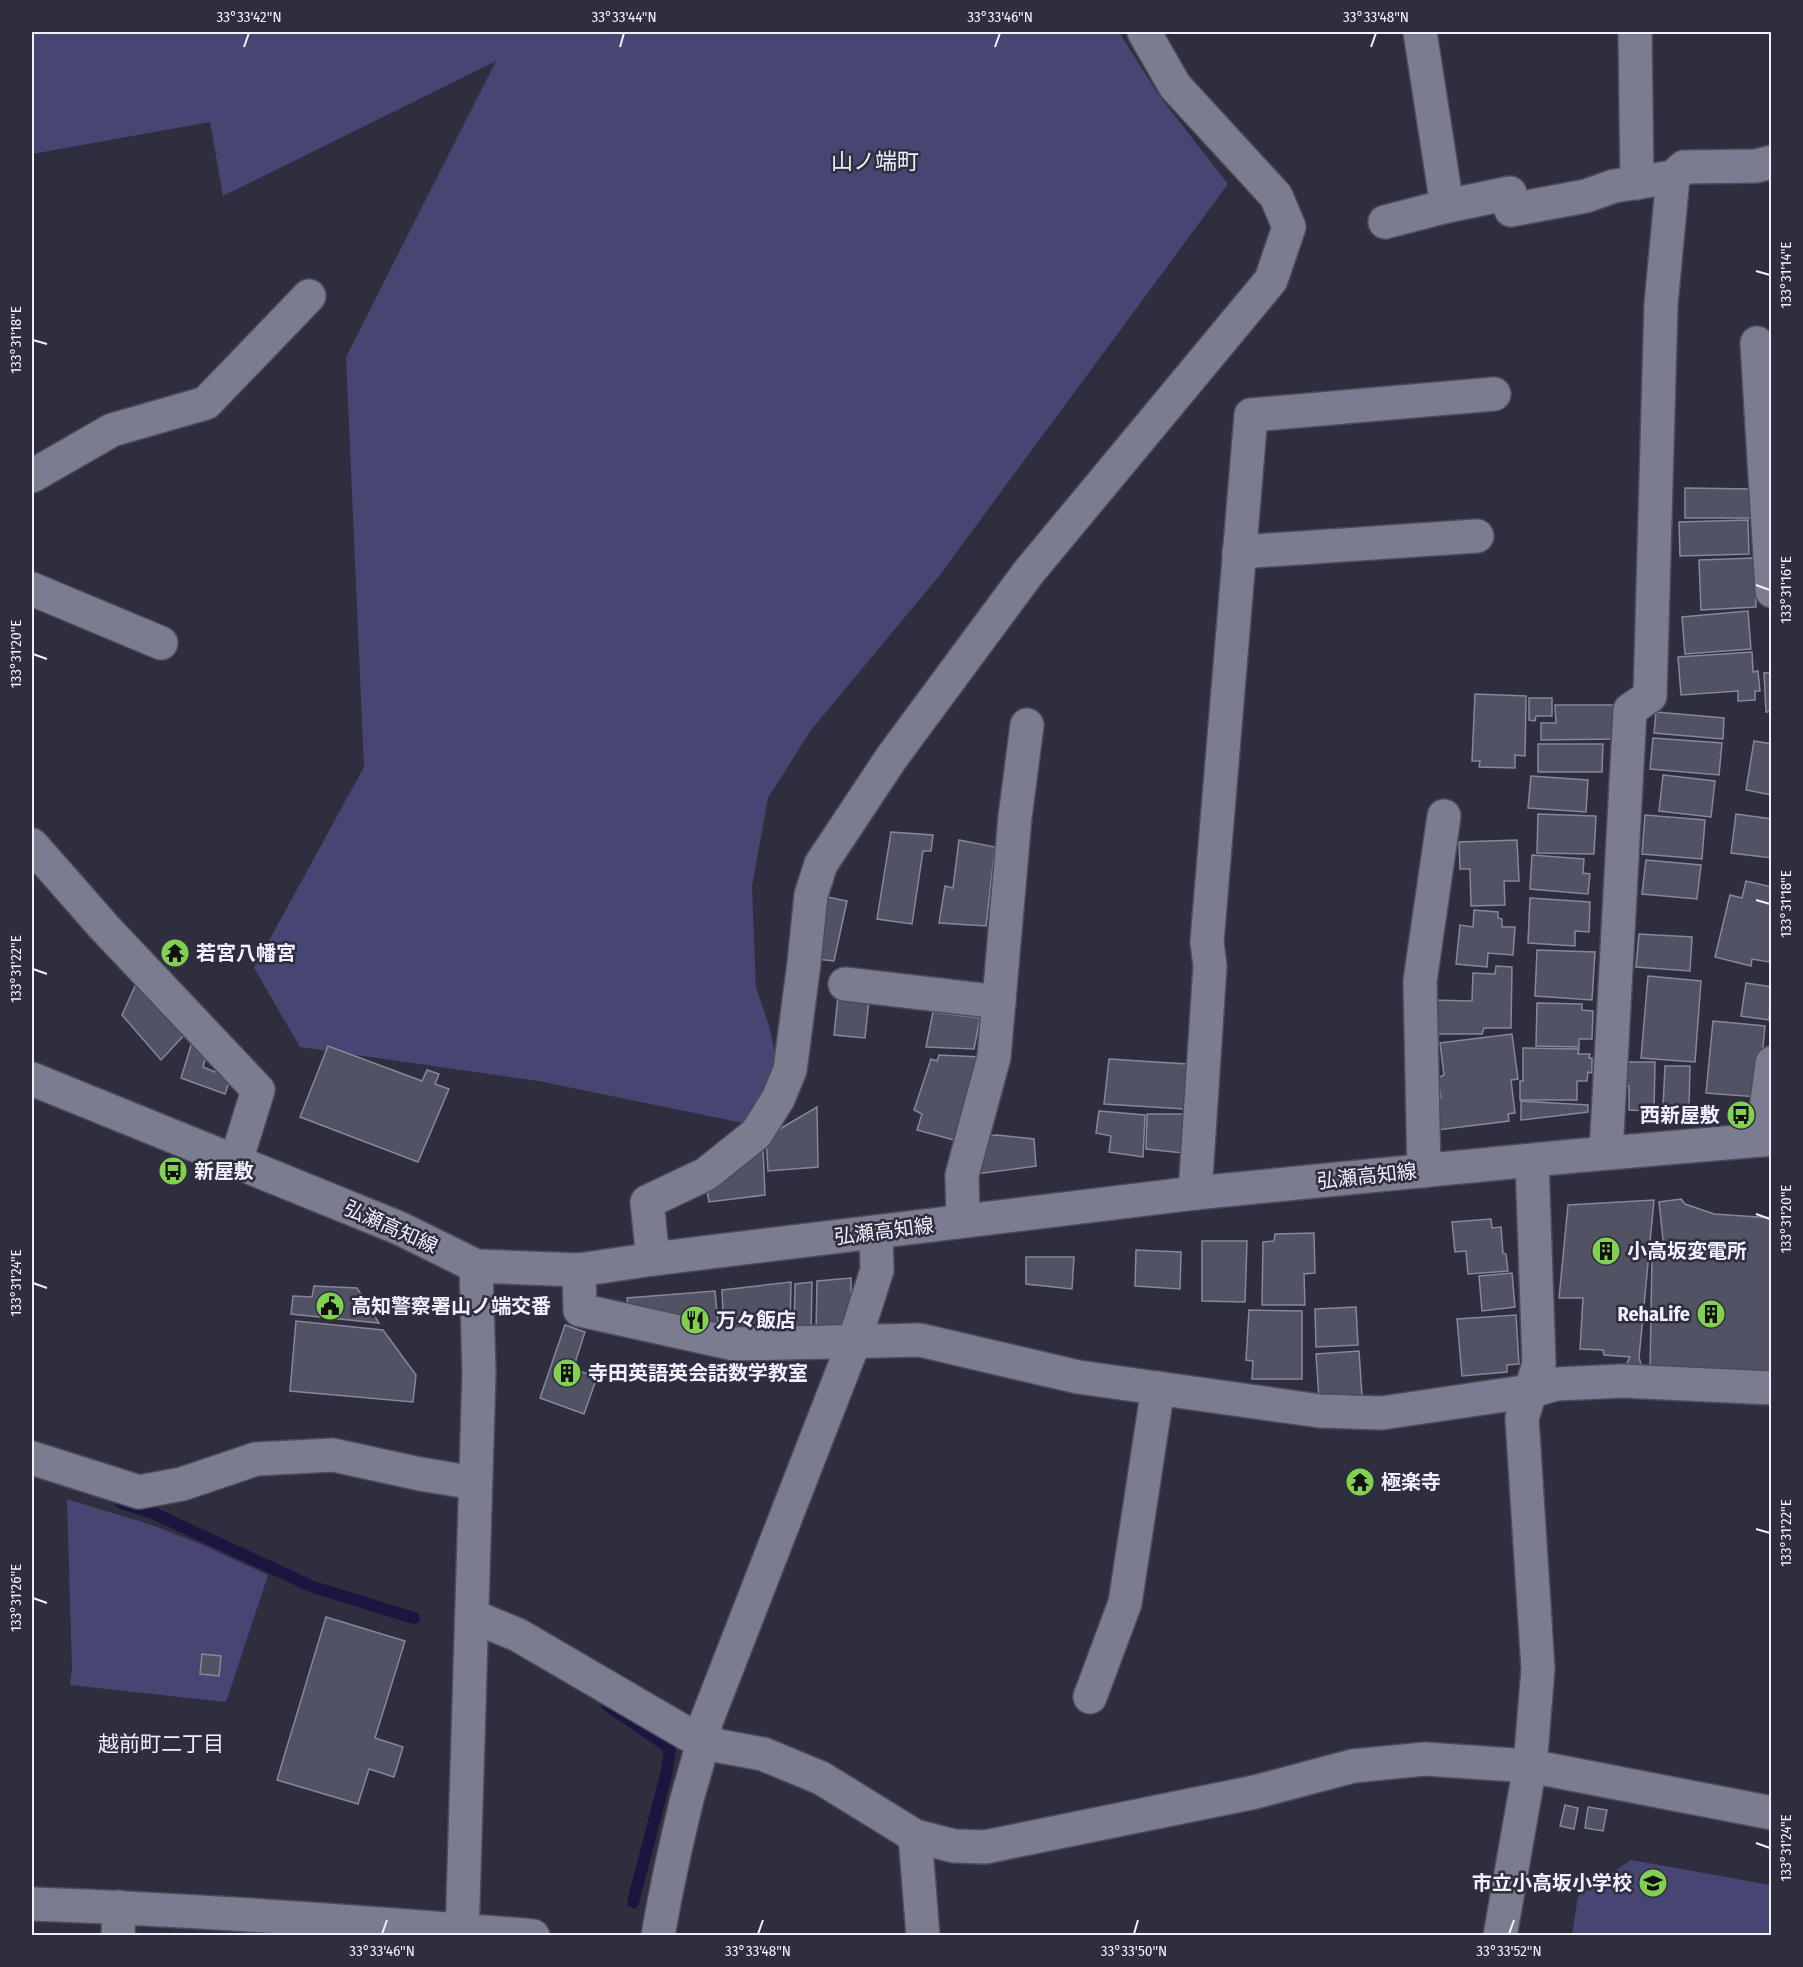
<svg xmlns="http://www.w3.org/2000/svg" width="1803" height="1967" font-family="'Fira Sans Condensed','Noto Sans JP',sans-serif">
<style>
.green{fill:#474572}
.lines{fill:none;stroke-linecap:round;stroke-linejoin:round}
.stream{stroke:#1c1540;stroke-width:12}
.building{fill:#525265;stroke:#87879c;stroke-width:1.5}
.minor-casing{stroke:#4b4b5a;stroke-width:36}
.tertiary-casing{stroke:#4b4b5a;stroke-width:36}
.secondary-casing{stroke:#4b4b5a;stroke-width:36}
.minor{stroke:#7c7c90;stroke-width:33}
.tertiary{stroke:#7c7c90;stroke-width:33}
.secondary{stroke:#7c7c90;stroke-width:33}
.ticks{fill:none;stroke:#f1f1fd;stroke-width:2}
.labels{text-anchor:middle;stroke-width:5;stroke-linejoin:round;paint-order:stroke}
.poi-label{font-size:20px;font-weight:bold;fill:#f1f1fd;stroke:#2f2e3f;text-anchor:start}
.street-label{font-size:20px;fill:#f1f1fd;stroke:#2f2e3f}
.neighbourhood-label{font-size:21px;fill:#f1f1fd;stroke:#2f2e3f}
.quarter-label{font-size:22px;fill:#f1f1fd;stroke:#2f2e3f}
.neatline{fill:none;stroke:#f1f1fd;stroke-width:2}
.ticks-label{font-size:15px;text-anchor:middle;fill:#f1f1fd}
</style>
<rect width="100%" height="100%" fill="#2f2e3f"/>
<g class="green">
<path d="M 32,32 L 1119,32 L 1158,94 L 1228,184 L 939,576 L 811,730 L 768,798 L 752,886 L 756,987 L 769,1026 L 780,1074 L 753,1125 L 538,1081 L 300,1047 L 254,968 L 364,767 L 346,357 L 496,61 L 223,196 L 210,122 L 32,154 Z"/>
<path d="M 67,1499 L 152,1525 L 203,1545 L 268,1575 L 226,1702 L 70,1685 L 72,1668 Z"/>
<path d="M 1631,1860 L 1771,1885 L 1771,1935 L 1572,1935 L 1578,1896 Z"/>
</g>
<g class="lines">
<g class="stream">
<path d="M 121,1503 L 153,1513 L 313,1587 L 414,1618"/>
<path d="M 607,1705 L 670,1748 L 667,1771 L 633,1902"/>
</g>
</g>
<g class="building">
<path d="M 1685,488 L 1752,489 L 1751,518 L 1685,518 Z"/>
<path d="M 1748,520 L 1749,554 L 1680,556 L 1679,522 Z"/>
<path d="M 1755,558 L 1756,607 L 1701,610 L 1699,560 Z"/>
<path d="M 1748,611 L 1751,649 L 1685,654 L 1682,617 Z"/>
<path d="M 1752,652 L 1753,672 L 1758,671 L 1760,691 L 1755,691 L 1755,700 L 1738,701 L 1738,691 L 1681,695 L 1678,657 Z"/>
<path d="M 1772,672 L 1772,711 L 1766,712 L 1764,673 Z"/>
<path d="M 1475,694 L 1526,696 L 1525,756 L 1515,755 L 1515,768 L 1479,767 L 1480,761 L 1472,761 Z"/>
<path d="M 1529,698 L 1552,698 L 1552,716 L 1536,716 L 1535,721 L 1529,720 Z"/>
<path d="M 1555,705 L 1615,705 L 1615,739 L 1541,740 L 1541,723 L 1556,723 Z"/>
<path d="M 1656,712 L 1724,718 L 1723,739 L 1654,733 Z"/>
<path d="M 1653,738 L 1722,743 L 1719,775 L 1650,769 Z"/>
<path d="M 1754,741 L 1772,744 L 1772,795 L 1746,790 Z"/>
<path d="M 1538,744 L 1603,744 L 1602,772 L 1538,772 Z"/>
<path d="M 1663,775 L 1715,781 L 1711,817 L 1659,811 Z"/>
<path d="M 1531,776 L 1588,780 L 1586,812 L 1528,808 Z"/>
<path d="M 1538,814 L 1596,816 L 1594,854 L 1537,853 Z"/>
<path d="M 1736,814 L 1772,819 L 1772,858 L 1731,853 Z"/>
<path d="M 1645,815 L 1705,820 L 1702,859 L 1642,854 Z"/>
<path d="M 891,832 L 933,835 L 931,851 L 923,851 L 912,924 L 877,919 Z"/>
<path d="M 959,840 L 995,847 L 986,926 L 939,923 L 945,886 L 953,888 Z"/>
<path d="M 1517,840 L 1519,881 L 1504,881 L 1505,905 L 1471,906 L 1470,869 L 1460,869 L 1459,842 Z"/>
<path d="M 1532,855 L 1584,859 L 1583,873 L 1590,874 L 1588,894 L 1530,889 Z"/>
<path d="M 1646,860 L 1701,865 L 1697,899 L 1642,894 Z"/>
<path d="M 1746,881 L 1772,887 L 1772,951 L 1769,962 L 1752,959 L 1751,966 L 1715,957 L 1730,895 L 1742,898 Z"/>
<path d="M 818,895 L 847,901 L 834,961 L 808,958 Z"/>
<path d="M 1530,898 L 1590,902 L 1589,932 L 1575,931 L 1575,946 L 1528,943 Z"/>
<path d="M 1474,910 L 1498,912 L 1498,918 L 1502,919 L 1502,927 L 1515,927 L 1513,955 L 1488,953 L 1487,967 L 1456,964 L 1460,925 L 1473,927 Z"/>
<path d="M 1639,934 L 1692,937 L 1690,971 L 1636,967 Z"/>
<path d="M 1537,950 L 1595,952 L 1592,1000 L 1535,996 Z"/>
<path d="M 1496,966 L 1512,967 L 1511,1028 L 1484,1028 L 1482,1034 L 1429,1034 L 1430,1000 L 1472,1001 L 1473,973 L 1495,974 Z"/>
<path d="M 1648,976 L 1701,981 L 1695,1062 L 1641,1058 Z"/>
<path d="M 139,977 L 188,1031 L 161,1060 L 122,1015 Z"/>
<path d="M 1746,983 L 1772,987 L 1769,1020 L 1741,1016 Z"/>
<path d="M 838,996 L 869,1000 L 865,1038 L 834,1035 Z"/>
<path d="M 1537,1003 L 1582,1004 L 1582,1010 L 1593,1011 L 1592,1039 L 1579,1039 L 1579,1047 L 1536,1046 Z"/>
<path d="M 933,1012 L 980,1018 L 974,1049 L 926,1047 Z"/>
<path d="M 1713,1021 L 1765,1026 L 1758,1097 L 1706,1093 Z"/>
<path d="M 1512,1034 L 1518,1079 L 1511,1080 L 1515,1113 L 1508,1114 L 1509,1121 L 1437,1130 L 1433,1099 L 1441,1098 L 1438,1078 L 1444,1075 L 1440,1043 Z"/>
<path d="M 193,1039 L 208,1049 L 203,1067 L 215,1072 L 219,1060 L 232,1074 L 225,1094 L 181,1078 Z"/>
<path d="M 328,1046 L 422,1081 L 427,1070 L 439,1074 L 435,1084 L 449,1089 L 418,1162 L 300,1117 Z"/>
<path d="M 1523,1048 L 1579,1049 L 1578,1054 L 1590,1054 L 1589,1058 L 1592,1058 L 1592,1073 L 1588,1072 L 1587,1081 L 1577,1081 L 1577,1100 L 1520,1100 L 1520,1081 L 1523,1081 Z"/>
<path d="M 939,1055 L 981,1057 L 958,1141 L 917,1130 L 922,1114 L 914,1110 L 931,1059 L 937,1061 Z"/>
<path d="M 1109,1059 L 1187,1064 L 1184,1109 L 1104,1104 Z"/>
<path d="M 1620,1062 L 1655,1062 L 1654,1111 L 1629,1110 L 1629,1086 L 1620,1086 Z"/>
<path d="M 1665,1066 L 1690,1066 L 1689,1108 L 1663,1107 Z"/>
<path d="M 1521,1101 L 1588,1105 L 1588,1112 L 1521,1120 Z"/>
<path d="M 817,1107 L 818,1167 L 768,1171 L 766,1137 Z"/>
<path d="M 1099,1111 L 1145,1115 L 1143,1157 L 1109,1152 L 1111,1136 L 1096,1133 Z"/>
<path d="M 1147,1114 L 1185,1114 L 1183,1153 L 1146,1149 Z"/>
<path d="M 997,1135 L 1034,1139 L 1036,1166 L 976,1174 L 978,1137 Z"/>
<path d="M 763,1148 L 765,1195 L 709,1202 L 706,1185 Z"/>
<path d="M 1681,1199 L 1685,1204 L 1714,1214 L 1772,1218 L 1772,1376 L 1650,1371 L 1652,1256 L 1665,1258 L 1659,1202 Z"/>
<path d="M 1654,1200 L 1639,1358 L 1641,1364 L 1638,1368 L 1628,1367 L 1627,1363 L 1630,1357 L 1604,1355 L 1603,1350 L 1580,1349 L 1583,1298 L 1559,1298 L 1568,1205 Z"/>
<path d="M 1491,1219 L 1492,1228 L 1501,1227 L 1503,1253 L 1506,1254 L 1508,1271 L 1468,1274 L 1466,1251 L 1455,1252 L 1452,1222 Z"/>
<path d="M 1314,1233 L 1315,1273 L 1304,1274 L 1305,1305 L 1262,1305 L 1263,1242 L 1274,1241 L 1275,1234 Z"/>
<path d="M 1202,1241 L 1247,1241 L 1245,1302 L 1202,1301 Z"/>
<path d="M 1136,1250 L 1181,1252 L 1180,1289 L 1135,1286 Z"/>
<path d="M 1026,1257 L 1074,1257 L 1072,1289 L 1026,1284 Z"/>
<path d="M 1512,1273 L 1515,1307 L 1482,1311 L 1479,1276 Z"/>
<path d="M 851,1278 L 851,1331 L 816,1333 L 817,1281 Z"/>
<path d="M 791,1282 L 790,1328 L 724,1335 L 722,1290 Z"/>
<path d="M 812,1282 L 811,1333 L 794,1335 L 795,1284 Z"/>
<path d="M 314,1286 L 357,1288 L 379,1323 L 291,1314 L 293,1296 L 312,1297 Z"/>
<path d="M 715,1291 L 719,1334 L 628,1305 L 627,1298 Z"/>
<path d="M 1356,1307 L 1358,1345 L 1316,1347 L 1315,1309 Z"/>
<path d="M 1249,1310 L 1302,1311 L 1302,1379 L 1252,1379 L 1253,1361 L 1246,1360 Z"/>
<path d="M 1516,1315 L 1519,1364 L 1507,1365 L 1507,1372 L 1462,1376 L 1457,1319 Z"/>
<path d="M 296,1321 L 383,1330 L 416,1375 L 413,1402 L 290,1391 Z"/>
<path d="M 565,1325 L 585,1332 L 573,1369 L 597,1377 L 584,1414 L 540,1398 Z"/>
<path d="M 1359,1351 L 1362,1396 L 1319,1399 L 1316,1354 Z"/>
<path d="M 326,1617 L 405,1641 L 375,1738 L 403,1747 L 394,1777 L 369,1769 L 358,1804 L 277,1780 Z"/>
<path d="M 202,1654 L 221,1656 L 219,1676 L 200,1674 Z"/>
<path d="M 1565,1805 L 1578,1808 L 1574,1829 L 1560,1826 Z"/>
<path d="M 1588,1807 L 1607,1810 L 1603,1831 L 1585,1828 Z"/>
</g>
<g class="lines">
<g class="minor-casing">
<g id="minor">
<path d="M 1420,32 L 1447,206"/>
<path d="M 1635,32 L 1637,183"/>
<path d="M 1385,222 L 1447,206 L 1510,193 L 1511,210 L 1586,196 L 1614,186 L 1673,177 L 1684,167 L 1756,166 L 1772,162"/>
<path d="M 1757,343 L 1772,591"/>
<path d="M 32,476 L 112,430 L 206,403 L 309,296"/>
<path d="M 1239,552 L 1477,536"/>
<path d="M 32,589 L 161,643"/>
<path d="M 32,845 L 104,927 L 258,1090 L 236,1161"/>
<path d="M 845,984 L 999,1002"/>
<path d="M 1762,1140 L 1772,1063"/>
<path d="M 1606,1153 L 1630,710 L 1650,696 L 1661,304 L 1673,177"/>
<path d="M 1424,1171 L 1420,981 L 1444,816"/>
<path d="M 1195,1193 L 1210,966 L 1207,942 L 1251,415 L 1494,394"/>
<path d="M 963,1221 L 962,1175 L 994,1057 L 1015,817 L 1027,725"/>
<path d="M 653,1259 L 647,1202 L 706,1174 L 756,1134 L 778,1099 L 790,1070 L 804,963 L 811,895 L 821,864 L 892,757 L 1028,573 L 1271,280 L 1289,227 L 1276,196 L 1175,86 L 1144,32"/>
<path d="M 579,1270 L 580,1310 L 734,1344 L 920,1340 L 1078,1377 L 1320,1411 L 1382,1413 L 1531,1391 L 1556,1384 L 1622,1381 L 1772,1388"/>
<path d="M 32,1458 L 139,1492 L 182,1484 L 256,1459 L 333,1455 L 420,1474 L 475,1483"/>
<path d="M 472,1616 L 518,1635 L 703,1743 L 763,1754 L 821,1778 L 915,1836 L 954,1846 L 985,1847 L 1255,1792 L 1353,1766 L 1425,1759 L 1530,1766 L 1772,1813"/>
<path d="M 1090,1697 L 1125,1603 L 1158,1388"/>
<path d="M 915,1836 L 923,1936"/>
<path d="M 32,1904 C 199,1910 366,1922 533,1936"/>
<path d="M 118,1936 L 119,1907"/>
<path d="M 658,1936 C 666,1889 676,1844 687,1799 C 694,1773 703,1749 706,1722 L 854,1342 L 877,1270 L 876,1232"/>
<path d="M 1500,1936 L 1530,1766 L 1538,1669 L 1522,1418 L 1539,1364 L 1532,1161"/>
</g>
</g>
<g class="tertiary-casing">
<path id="tertiary" d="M 462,1936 L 479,1373 L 476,1266"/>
</g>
<g class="secondary-casing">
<path id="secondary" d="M 32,1079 L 399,1228 L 476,1266 L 579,1270 L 653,1259 L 1195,1193 L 1574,1156 L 1772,1139"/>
</g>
<use href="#minor" class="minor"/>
<use href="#tertiary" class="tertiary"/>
<use href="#secondary" class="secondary"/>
</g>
<path class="ticks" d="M 244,47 L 249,33M 620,47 L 624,33M 995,47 L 1000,33M 1371,47 L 1376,33M 1756,271 L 1770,275M 33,340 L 47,344M 1756,585 L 1770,590M 33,654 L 47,659M 1756,900 L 1770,904M 33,969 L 47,974M 1756,1214 L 1770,1219M 33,1283 L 47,1288M 1756,1529 L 1770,1533M 33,1598 L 47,1603M 1756,1843 L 1770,1848M 382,1934 L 387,1920M 758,1934 L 763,1920M 1134,1934 L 1138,1920M 1509,1934 L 1514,1920"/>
<defs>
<g id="temple-disc" transform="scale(1.5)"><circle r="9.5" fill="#81d050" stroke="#2f2e3f"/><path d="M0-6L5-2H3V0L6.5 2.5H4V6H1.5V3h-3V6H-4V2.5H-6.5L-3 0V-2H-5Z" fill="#111"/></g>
<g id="bus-disc" transform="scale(1.5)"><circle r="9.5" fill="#81d050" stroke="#2f2e3f"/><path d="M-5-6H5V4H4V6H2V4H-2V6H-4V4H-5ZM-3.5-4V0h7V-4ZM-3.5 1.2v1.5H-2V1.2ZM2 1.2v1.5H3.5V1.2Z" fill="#111"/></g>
<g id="building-disc" transform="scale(1.5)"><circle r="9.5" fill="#81d050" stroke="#2f2e3f"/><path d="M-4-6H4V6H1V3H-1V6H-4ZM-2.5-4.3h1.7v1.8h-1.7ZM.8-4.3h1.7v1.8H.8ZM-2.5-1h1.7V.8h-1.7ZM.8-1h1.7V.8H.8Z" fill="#111"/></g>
<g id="civic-disc" transform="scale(1.5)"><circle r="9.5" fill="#81d050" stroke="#2f2e3f"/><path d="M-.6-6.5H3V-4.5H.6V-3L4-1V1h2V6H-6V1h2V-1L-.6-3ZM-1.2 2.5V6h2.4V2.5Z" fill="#111"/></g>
<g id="restaurant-disc" transform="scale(1.5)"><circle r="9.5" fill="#81d050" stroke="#2f2e3f"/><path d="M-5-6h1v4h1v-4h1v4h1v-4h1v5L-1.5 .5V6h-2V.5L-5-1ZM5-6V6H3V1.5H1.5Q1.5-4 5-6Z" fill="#111"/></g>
<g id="school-disc" transform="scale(1.5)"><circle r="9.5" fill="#81d050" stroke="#2f2e3f"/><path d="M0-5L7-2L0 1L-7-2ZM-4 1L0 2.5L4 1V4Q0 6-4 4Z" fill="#111"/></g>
</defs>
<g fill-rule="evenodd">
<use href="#temple-disc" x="175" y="953"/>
<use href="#bus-disc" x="1741" y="1115"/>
<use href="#bus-disc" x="173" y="1171"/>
<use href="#building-disc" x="1606" y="1251"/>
<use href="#civic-disc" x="330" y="1306"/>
<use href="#building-disc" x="1711" y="1314"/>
<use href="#restaurant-disc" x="695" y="1320"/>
<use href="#building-disc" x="567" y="1373"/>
<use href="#temple-disc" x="1360" y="1482"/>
<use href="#school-disc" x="1653" y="1883"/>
</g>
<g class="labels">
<g class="poi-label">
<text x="196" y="960">若宮八幡宮</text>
<text x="1720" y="1122" text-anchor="end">西新屋敷</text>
<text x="194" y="1178">新屋敷</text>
<text x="1627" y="1258">小高坂変電所</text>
<text x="351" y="1313">高知警察署山ノ端交番</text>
<text x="1690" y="1321" text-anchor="end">RehaLife</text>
<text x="716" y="1327">万々飯店</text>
<text x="588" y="1380">寺田英語英会話数学教室</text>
<text x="1381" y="1489">極楽寺</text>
<text x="1632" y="1890" text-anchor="end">市立小高坂小学校</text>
</g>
<g class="street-label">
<text transform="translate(1367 1176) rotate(-6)" y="7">弘瀬高知線</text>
<text transform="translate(391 1227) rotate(24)" y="7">弘瀬高知線</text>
<text transform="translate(884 1231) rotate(-7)" y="7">弘瀬高知線</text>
</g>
<g class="neighbourhood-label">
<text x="161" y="1751">越前町二丁目</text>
</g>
<g class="quarter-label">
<text x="875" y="169">山ノ端町</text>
</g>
</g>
<rect width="1803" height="1967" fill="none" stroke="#2f2e3f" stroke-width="66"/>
<rect x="33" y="33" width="1737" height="1901" class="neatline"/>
<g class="ticks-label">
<text x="249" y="22">33°33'42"N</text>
<text x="624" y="22">33°33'44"N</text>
<text x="1000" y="22">33°33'46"N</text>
<text x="1376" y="22">33°33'48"N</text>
<text transform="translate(1786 275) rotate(-90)" y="5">133°31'14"E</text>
<text transform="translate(16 340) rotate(-90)" y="5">133°31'18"E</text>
<text transform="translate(1786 590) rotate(-90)" y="5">133°31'16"E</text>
<text transform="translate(16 654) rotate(-90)" y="5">133°31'20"E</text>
<text transform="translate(1786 904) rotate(-90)" y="5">133°31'18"E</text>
<text transform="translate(16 969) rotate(-90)" y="5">133°31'22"E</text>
<text transform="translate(1786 1219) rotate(-90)" y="5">133°31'20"E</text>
<text transform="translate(16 1283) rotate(-90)" y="5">133°31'24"E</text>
<text transform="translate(1786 1533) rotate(-90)" y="5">133°31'22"E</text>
<text transform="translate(16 1598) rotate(-90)" y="5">133°31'26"E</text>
<text transform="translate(1786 1848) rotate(-90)" y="5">133°31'24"E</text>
<text x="382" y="1956">33°33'46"N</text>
<text x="758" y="1956">33°33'48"N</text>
<text x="1134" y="1956">33°33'50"N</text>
<text x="1509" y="1956">33°33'52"N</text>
</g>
</svg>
